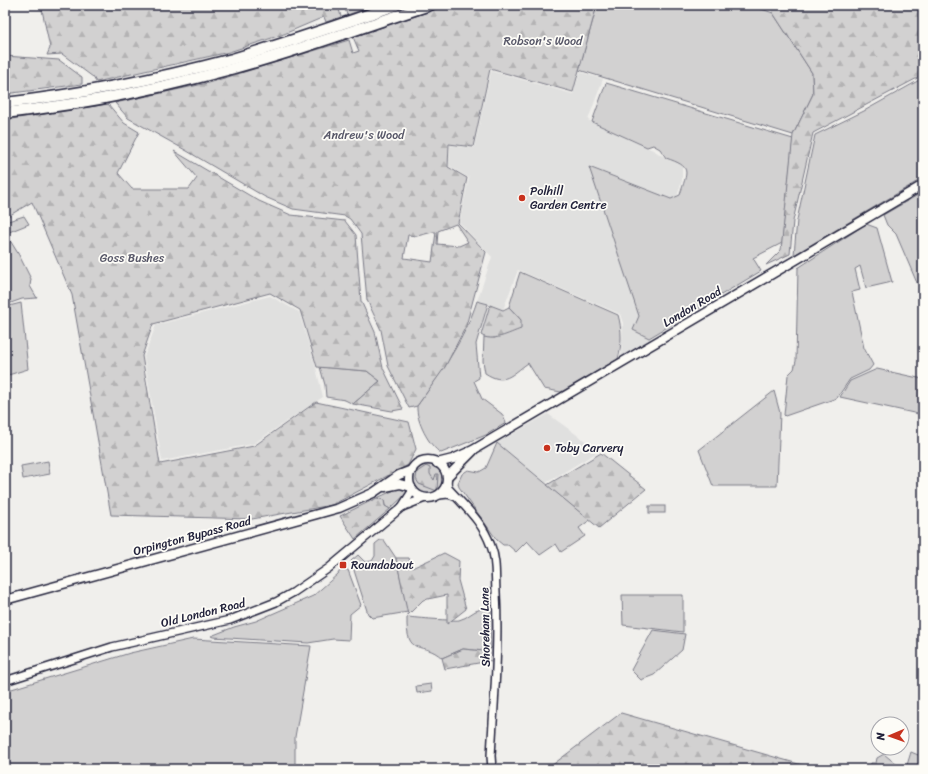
<svg xmlns="http://www.w3.org/2000/svg" width="928" height="774" font-family="Sriracha,sans-serif">
<style>
.built{fill:#e0e0df}
.green{fill:#d2d1d1;stroke:#7a7a86}
.forest{fill:url(#forest-firs);stroke:#7a7a86;fill-rule:evenodd}
.lines{fill:none;stroke-linecap:round;stroke-linejoin:round}
.tertiary-casing{stroke:#22223b;stroke-width:10}
.primary-casing{stroke:#22223b;stroke-width:11}
.motorway-casing{stroke:#22223b;stroke-width:13}
.tertiary{stroke:#fdfcf7;stroke-width:7}
.primary{stroke:#fdfcf7;stroke-width:8}
.motorway{stroke:#fdfcf7;stroke-width:10}
.poi-dot{fill:#c8321e;stroke:#fdfcf7;stroke-width:1.5}
.labels{text-anchor:middle;stroke-width:3.5;stroke-linejoin:round;paint-order:stroke}
.park-label{font-size:12px;fill:#575768;stroke:#fdfcf7}
.poi-label{font-size:12px;fill:#22223b;stroke:#fdfcf7;text-anchor:start}
.street-label{font-size:12px;fill:#22223b;stroke:#fdfcf7}
</style>
<defs>
<pattern id="forest-firs" width="22" height="20" patternUnits="userSpaceOnUse"><rect width="22" height="20" fill="#d2d1d1"/><path d="M5 1l3.5 6h-7zM16 11l3.5 6h-7z" fill="#b4b3b4"/></pattern>
</defs>
<rect width="100%" height="100%" fill="#f0efec"/>
<filter id="ink" filterUnits="userSpaceOnUse"><feTurbulence type="fractalNoise" baseFrequency=".025" numOctaves="2"/><feDisplacementMap in="SourceGraphic" scale="8" xChannelSelector="R" yChannelSelector="G"/><feConvolveMatrix kernelMatrix="1 2 1 2 8 2 1 2 1" color-interpolation-filters="sRGB"/></filter>
<g filter="url(#ink)">
<g class="built">
<path d="M 491,71 L 573,94 L 580,72 L 603,79 L 588,120 L 653,150 L 666,158 L 682,163 L 682,181 L 677,196 L 671,199 L 590,167 L 639,316 L 633,330 L 653,340 L 621,358 L 623,323 L 620,314 L 518,270 L 503,310 L 477,301 L 492,257 L 459,222 L 469,178 L 449,166 L 450,145 L 474,148 Z"/>
<path d="M 270,296 L 299,312 L 316,368 L 323,397 L 253,444 L 162,461 L 144,357 L 156,325 Z"/>
<path d="M 548,414 L 599,451 L 546,483 L 497,443 Z"/>
</g>
<g class="green">
<path d="M 597,5 L 750,5 L 773,13 L 812,73 L 813,94 L 793,135 L 579,70 Z"/>
<path d="M 923,78 L 923,178 L 794,255 L 797,220 L 815,135 L 864,111 Z"/>
<path d="M 606,83 L 793,139 L 782,243 L 753,258 L 761,271 L 649,338 L 633,330 L 639,316 L 589,167 L 671,199 L 680,195 C 687,171 693,167 666,158 L 660,149 L 653,145 L 647,147 L 592,122 Z"/>
<path d="M 923,192 L 923,285 L 917,283 L 896,234 L 887,225 L 883,215 Z"/>
<path d="M 24,216 L 29,224 L 9,232 L 6,239 L 11,242 L 19,255 L 31,279 L 30,286 L 37,298 L 22,299 L 5,305 L 5,222 Z"/>
<path d="M 866,224 L 877,228 L 892,282 L 866,288 L 860,266 L 855,269 L 860,290 L 852,292 L 864,348 L 873,365 L 869,370 L 850,379 L 837,398 L 785,416 L 784,415 L 788,375 L 794,369 L 796,361 L 798,268 Z"/>
<path d="M 520,272 L 618,315 C 622,328 622,346 618,359 L 561,392 L 544,389 L 528,363 C 511,375 505,386 485,373 L 483,361 L 484,337 L 495,338 L 521,320 L 509,307 Z"/>
<path d="M 477,301 L 488,304 L 476,344 L 479,378 L 474,381 L 482,399 L 502,414 L 506,423 L 486,435 L 441,453 C 429,446 416,421 417,406 C 440,374 465,339 477,301 Z"/>
<path d="M 21,303 L 28,369 L 5,376 L 5,307 Z"/>
<path d="M 320,367 L 367,371 L 380,381 L 353,404 L 345,400 L 326,397 L 325,385 Z"/>
<path d="M 877,369 L 923,379 L 923,415 L 840,397 L 850,381 Z"/>
<path d="M 774,391 L 780,413 L 777,486 L 713,486 L 699,450 Z"/>
<path d="M 497,443 L 590,520 L 579,528 L 585,536 L 561,552 L 556,544 L 540,555 L 527,541 L 516,552 L 508,545 L 503,545 L 497,540 L 459,487 L 458,483 L 462,474 L 468,470 L 479,472 L 486,468 Z"/>
<path d="M 48,461 L 50,474 L 23,479 L 21,466 Z"/>
<circle cx="428" cy="479" r="15"/>
<path d="M 399,488 L 409,491 L 390,509 L 385,506 L 384,500 L 377,498 Z"/>
<rect x="649" y="506" width="16" height="7"/>
<path d="M 380,540 L 384,540 L 396,558 L 408,612 L 372,618 L 368,614 L 351,561 L 358,555 L 365,562 L 372,561 L 375,556 L 375,544 Z"/>
<path d="M 341,569 L 348,570 L 361,605 L 350,614 L 349,640 L 333,639 L 308,643 L 213,637 L 211,636 L 234,627 L 256,621 L 313,596 L 338,574 Z"/>
<path d="M 622,595 L 683,595 L 683,632 L 623,625 Z"/>
<path d="M 481,609 L 490,610 L 491,648 L 484,651 L 463,649 L 442,658 C 423,640 406,659 407,618 L 409,617 C 413,618 455,621 459,620 C 468,618 472,611 481,609 Z"/>
<path d="M 653,630 L 685,634 L 682,650 L 654,675 L 641,680 L 631,670 Z"/>
<path d="M 193,639 L 311,646 L 295,737 L 295,769 L 5,769 L 5,691 L 130,653 Z"/>
<path d="M 431,684 L 432,691 L 417,693 L 416,686 Z"/>
<path d="M 911,752 L 923,757 L 923,769 L 870,769 L 871,763 L 876,763 L 877,758 L 884,754 L 902,769 L 907,765 Z"/>
</g>
<g class="forest">
<path d="M 41,5 L 338,5 L 341,17 L 326,22 L 324,17 L 284,34 L 229,52 L 96,82 L 93,77 L 62,54 L 47,55 L 50,48 Z"/>
<path d="M 344,5 L 375,5 L 347,15 Z"/>
<path d="M 456,5 L 597,5 L 573,92 L 490,69 L 473,147 L 449,144 L 448,167 L 467,178 L 458,223 L 486,252 L 466,326 L 445,367 L 417,406 L 409,408 L 388,366 L 381,330 L 367,300 L 361,234 L 350,219 L 345,216 L 293,209 L 265,197 L 187,151 L 128,118 L 115,103 L 208,83 L 349,40 L 353,53 L 359,51 L 353,37 L 440,8 ZM 456,224 L 468,242 L 459,246 L 437,244 L 438,231 ZM 433,232 L 436,232 L 432,262 L 404,258 L 408,235 L 417,236 Z"/>
<path d="M 771,5 L 923,5 L 923,75 L 813,133 L 793,221 L 790,254 L 766,265 L 781,250 L 793,135 L 813,94 L 812,73 L 773,13 Z"/>
<path d="M 5,56 L 59,60 L 82,77 L 82,84 L 5,94 Z"/>
<path d="M 108,104 L 124,123 L 139,132 L 118,173 L 132,189 L 189,189 L 197,178 L 174,151 L 259,201 L 291,215 L 345,221 L 356,235 L 361,301 L 375,332 L 383,368 L 403,409 L 392,411 L 353,404 L 380,381 L 367,371 L 317,367 L 300,310 L 270,293 L 153,324 L 142,356 L 160,464 L 254,446 L 316,402 L 409,422 L 416,449 L 408,465 L 332,505 L 252,519 L 111,515 L 72,295 L 32,202 L 5,218 L 5,120 Z"/>
<path d="M 490,305 L 503,310 L 509,307 L 521,320 L 521,329 C 509,333 492,343 481,335 Z"/>
<path d="M 601,453 L 646,489 L 599,528 L 547,485 Z"/>
<path d="M 426,466 L 430,468 L 430,474 L 434,480 L 436,474 L 438,474 L 437,491 L 419,484 L 416,479 L 417,472 Z"/>
<path d="M 377,498 L 384,500 L 385,506 L 390,509 L 355,539 L 340,516 Z"/>
<path d="M 444,553 L 459,561 L 458,580 L 466,609 L 447,624 L 447,595 L 423,600 L 408,615 L 396,558 L 409,558 L 412,568 Z"/>
<path d="M 494,647 L 495,660 L 445,669 L 442,658 L 463,649 L 484,651 Z"/>
<path d="M 621,713 L 816,769 L 547,769 Z"/>
</g>
<g class="lines">
<g class="tertiary-casing">
<g id="tertiary">
<path d="M 447,483 L 448,488 C 466,508 482,521 491,546 C 497,561 495,577 496,592 C 499,647 494,701 491,756 L 492,769"/>
<path d="M 439,495 L 448,494 L 454,496"/>
<path d="M 402,507 L 425,498"/>
<path d="M 5,681 L 112,647 L 230,620 L 276,602 L 294,592 L 329,568 L 402,507 L 413,490"/>
</g>
</g>
<g class="primary-casing">
<g id="primary">
<circle cx="428" cy="479" r="19"/>
<path d="M 437,463 L 453,459 L 473,450 L 923,185"/>
<path d="M 447,477 L 473,451"/>
<path d="M 385,487 L 400,484 L 411,487"/>
<path d="M 5,600 L 339,508 L 373,493 L 399,475 L 412,470"/>
</g>
</g>
<g class="motorway-casing">
<g id="motorway">
<path d="M 5,103 C 82,94 157,79 232,59 C 287,43 342,24 396,5"/>
<path d="M 5,113 C 94,103 183,84 269,58 C 323,42 376,22 430,5"/>
</g>
</g>
<use href="#tertiary" class="tertiary"/>
<use href="#primary" class="primary"/>
<use href="#motorway" class="motorway"/>
</g>
</g>
<g class="poi-dot">
<circle cx="522" cy="198" r="4"/>
<circle cx="547" cy="448" r="4"/>
<rect x="339" y="561" width="8" height="8" rx="2"/>
</g>
<g class="labels">
<g class="park-label">
<text x="543" y="45">Robson's Wood</text>
<text x="364" y="139">Andrew's Wood</text>
<text x="132" y="262">Goss Bushes</text>
</g>
<g class="poi-label">
<text x="530" y="195">Polhill<tspan x="530" dy="14">Garden Centre</tspan></text>
<text x="555" y="452">Toby Carvery</text>
<text x="351" y="569">Roundabout</text>
</g>
<g class="street-label">
<text transform="translate(692 307) rotate(-31)" y="4">London Road</text>
<text transform="translate(192 536) rotate(-15)" y="4">Orpington Bypass Road</text>
<text transform="translate(203 613) rotate(-14)" y="4">Old London Road</text>
<text transform="translate(485 627) rotate(-91)" y="4">Shoreham Lane</text>
</g>
</g>
<rect width="928" height="774" fill="none" stroke="#fdfcf7" stroke-width="20"/>
<rect x="10" y="10" width="908" height="754" fill="none" stroke="#22223b" stroke-width="1.5" filter="url(#ink)"/>
<g transform="translate(890 736) rotate(268)"><circle r="19" fill="#fdfcf7" stroke="#a5a5ac"/>
<path d="M0-3L7 15L0 10L-7 15Z" fill="#c8321e"/>
<text y="-6" font-size="11" font-weight="bold" text-anchor="middle" fill="#22223b">N</text>
</g>
</svg>
